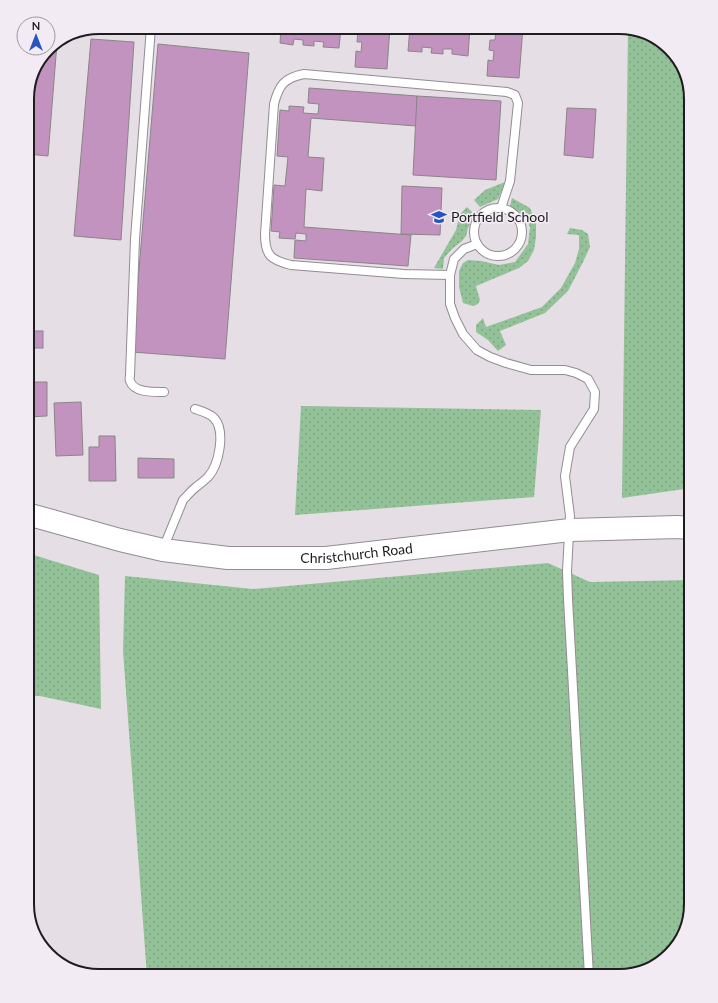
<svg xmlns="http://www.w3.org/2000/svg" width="718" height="1003" font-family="Lato,sans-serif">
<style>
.grass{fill:url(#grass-dots)}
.building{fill:#c393bf;stroke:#8b848a}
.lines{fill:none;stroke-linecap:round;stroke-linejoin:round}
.lane-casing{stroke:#938c93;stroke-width:10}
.secondary-casing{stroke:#938c93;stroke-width:24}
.lane{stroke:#fff;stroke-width:8}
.secondary{stroke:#fff;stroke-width:22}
.labels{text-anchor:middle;stroke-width:3.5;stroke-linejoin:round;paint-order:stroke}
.poi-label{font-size:14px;fill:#1f1c1f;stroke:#f2ebf3;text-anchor:start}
.street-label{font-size:14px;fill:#1f1c1f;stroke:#f2ebf3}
.rim{fill:none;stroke:#1f1c1f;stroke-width:2}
</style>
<defs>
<pattern id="grass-dots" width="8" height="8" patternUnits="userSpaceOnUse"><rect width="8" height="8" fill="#93c198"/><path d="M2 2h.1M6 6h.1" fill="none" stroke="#7ea583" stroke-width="1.8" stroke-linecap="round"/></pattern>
</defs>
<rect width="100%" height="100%" fill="#e5dee5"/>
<g class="grass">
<path d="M 628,29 L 655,37 L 681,63 L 691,99 L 691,488 L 622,498 Z"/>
<path d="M 505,182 L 498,199 L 480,207 L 474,200 L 485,190 Z"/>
<path d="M 512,198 L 530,208 L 536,224 L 536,237 L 534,250 L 528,261 L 519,268 L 476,286 L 480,300 L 478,304 L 473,306 L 463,303 L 459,287 L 459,271 L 463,263 L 468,260 L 481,261 L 499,265 L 515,262 L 528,244 L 530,227 L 524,215 L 510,206 Z"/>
<path d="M 467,207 L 475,215 L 468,228 L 466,236 L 462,241 L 452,249 L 444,258 L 443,269 L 434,268 L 456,230 L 460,214 Z"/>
<path d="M 570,228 L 582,230 L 588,234 L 590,247 L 583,262 L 568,291 L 545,313 L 500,331 L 506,345 L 498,351 L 488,340 L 476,332 L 476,325 L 483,318 L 486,327 L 542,307 L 561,288 L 575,263 L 579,249 L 579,235 L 567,234 Z"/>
<path d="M 301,406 L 541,410 L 534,497 L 295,515 Z"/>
<path d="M 27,553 L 99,575 L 101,709 L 40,696 L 27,696 Z"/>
<path d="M 548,563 L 590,582 L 691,580 L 691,904 L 681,940 L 655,966 L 619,976 L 147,976 L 123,651 L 125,576 L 253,589 Z"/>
</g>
<g class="building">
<path d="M 281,27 L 341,27 L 339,48 L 323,47 L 324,42 L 314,41 L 314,46 L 303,45 L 303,40 L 294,39 L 293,45 L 280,43 Z"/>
<path d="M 363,27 L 390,27 L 387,69 L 355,67 L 356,51 L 361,52 L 362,42 L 357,42 L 358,31 L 363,31 Z"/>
<path d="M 410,27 L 470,27 L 468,56 L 452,54 L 452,49 L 443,49 L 443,54 L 431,53 L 432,48 L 422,47 L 422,52 L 408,51 Z"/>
<path d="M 491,27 L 523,27 L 519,78 L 487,76 L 488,60 L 493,61 L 494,51 L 489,50 L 490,40 L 495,40 L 496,30 L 491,30 Z"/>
<path d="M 91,39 L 134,42 L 121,240 L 74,236 Z"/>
<path d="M 57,43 L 48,156 L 27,154 L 27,94 L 34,67 L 51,45 Z"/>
<path d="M 158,44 L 249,53 L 225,359 L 132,352 Z"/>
<path d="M 309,88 L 417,96 L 416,126 L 311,118 L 308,157 L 324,158 L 322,191 L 306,189 L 304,227 L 411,235 L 408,266 L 294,258 L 295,240 L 306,241 L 306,234 L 296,233 L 295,239 L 279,238 L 280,232 L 271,231 L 274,185 L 285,186 L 288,157 L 277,156 L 280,110 L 289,111 L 289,106 L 304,107 L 303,113 L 318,114 L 319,104 L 308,103 Z"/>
<path d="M 417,96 L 501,101 L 496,180 L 413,175 Z"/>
<path d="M 567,108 L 596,109 L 593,158 L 564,155 Z"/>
<path d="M 402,186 L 442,188 L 440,235 L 401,234 Z"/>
<rect x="27" y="331" width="16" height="17"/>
<path d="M 27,375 L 30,375 L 30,382 L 47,382 L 47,416 L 27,417 Z"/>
<path d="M 81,402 L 83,455 L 56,456 L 54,403 Z"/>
<path d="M 99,436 L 115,436 L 116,481 L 89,481 L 89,447 L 99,447 Z"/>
<path d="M 138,458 L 174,459 L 174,478 L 138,478 Z"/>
</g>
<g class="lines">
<g class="lane-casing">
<g id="lane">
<path d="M 151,27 L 135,239 L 130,375 C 130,377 129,379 130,381 C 134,393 154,392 164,392"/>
<circle cx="498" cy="232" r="24"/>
<path d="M 477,244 L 464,249 L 454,259 L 450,275 L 450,304 L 455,318 L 463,334 L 477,350 L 490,357 L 506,363 L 531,370 L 565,370 L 576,373 L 588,379 L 595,392 L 594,409 L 570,447 L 565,476 L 570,516 L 567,571 L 568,599 L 589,976"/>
<path d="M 450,275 L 404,274 L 291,265 C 271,260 265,256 265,234 L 274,104 C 279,85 284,78 304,74 L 507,92 L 515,95 L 518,103 L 510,181 L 501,208"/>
<path d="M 163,549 L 183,500 C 187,496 191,491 196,487 C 200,484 204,481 208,477 C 219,465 226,431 214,418 C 209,413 201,411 195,409"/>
</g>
</g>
<g class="secondary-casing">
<g id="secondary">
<path id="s1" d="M 27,514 L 120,540 L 163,550 L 228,558 L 326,558 L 570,530 L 677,527 L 691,528"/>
</g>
</g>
<use href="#lane" class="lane"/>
<use href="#secondary" class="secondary"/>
</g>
<defs>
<g id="school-bare" transform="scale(1.2)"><path d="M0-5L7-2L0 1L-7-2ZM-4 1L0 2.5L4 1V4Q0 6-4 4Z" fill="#2754c3" stroke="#f2ebf3" stroke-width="2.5" paint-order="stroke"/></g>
</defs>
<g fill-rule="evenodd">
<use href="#school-bare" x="439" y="217"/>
</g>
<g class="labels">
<g class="poi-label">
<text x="451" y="222">Portfield School</text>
</g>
<g class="street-label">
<text dy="5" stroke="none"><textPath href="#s1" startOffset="335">Christchurch Road</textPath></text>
</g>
</g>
<path d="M0 0H718V1003H0ZM99 34H619A65 65 0 0 1 684 99V904A65 65 0 0 1 619 969H99A65 65 0 0 1 34 904V99A65 65 0 0 1 99 34Z" fill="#f2ebf3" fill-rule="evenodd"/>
<path class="rim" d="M99 34H619A65 65 0 0 1 684 99V904A65 65 0 0 1 619 969H99A65 65 0 0 1 34 904V99A65 65 0 0 1 99 34Z"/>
<g transform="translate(36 36)"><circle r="19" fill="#f2ebf3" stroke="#9e989e"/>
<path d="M0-3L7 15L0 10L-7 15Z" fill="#2754c3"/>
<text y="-6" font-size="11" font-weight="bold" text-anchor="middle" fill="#1f1c1f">N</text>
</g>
</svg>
